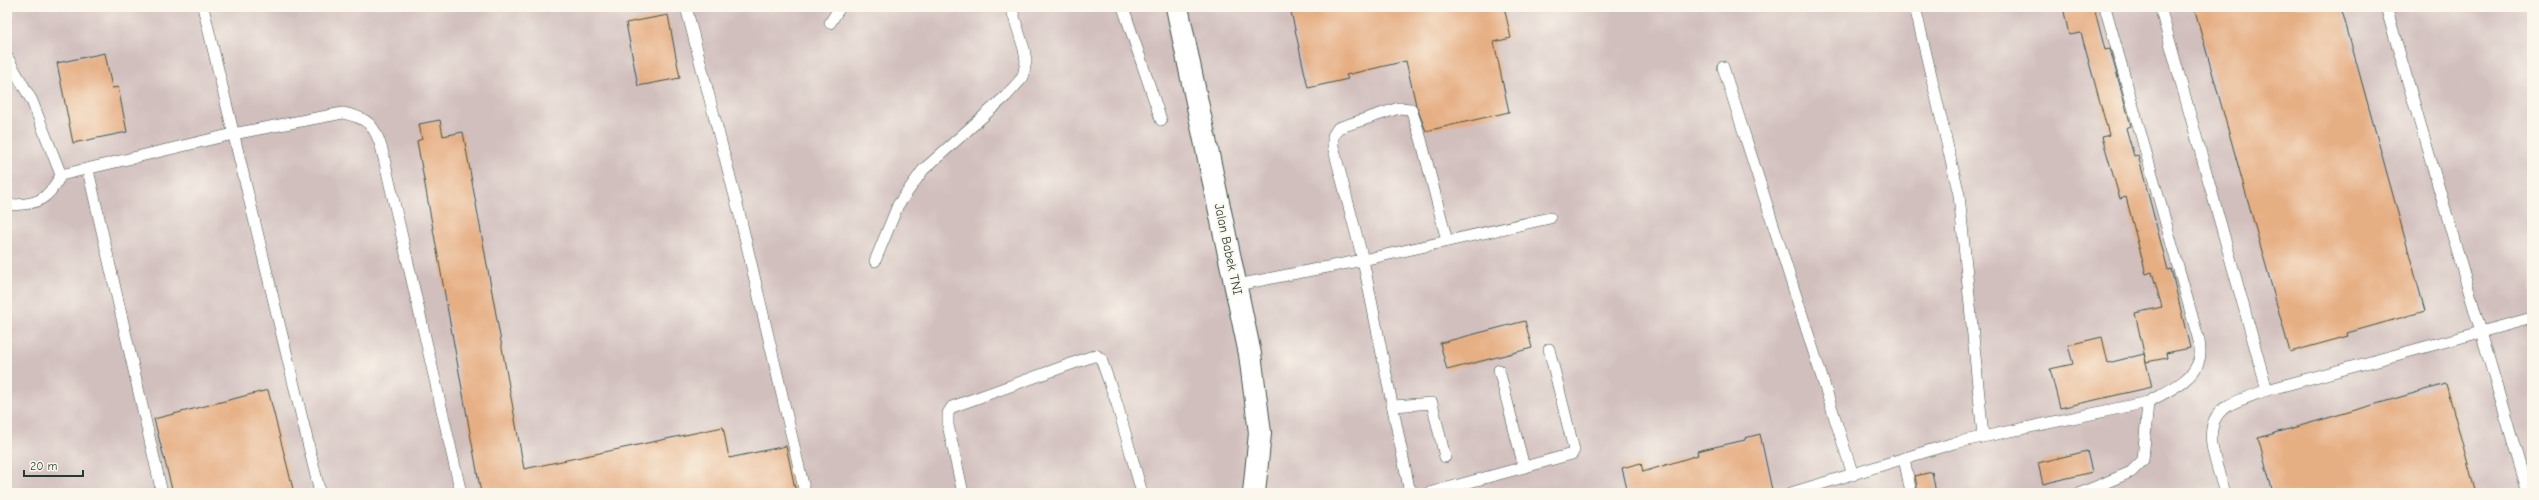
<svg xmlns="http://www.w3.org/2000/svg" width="2539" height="500" font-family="'Comic Neue',sans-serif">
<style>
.industrial{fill:#d1bfbe}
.building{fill:#e6ae83}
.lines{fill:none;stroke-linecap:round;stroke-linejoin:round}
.lane-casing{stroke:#3e5549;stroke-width:12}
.secondary-casing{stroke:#3e5549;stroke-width:24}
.lane{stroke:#fff;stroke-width:11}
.secondary{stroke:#fff;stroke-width:22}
.labels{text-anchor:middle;stroke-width:4;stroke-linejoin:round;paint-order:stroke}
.street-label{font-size:13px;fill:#1f3d34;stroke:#fbf7ec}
</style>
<rect width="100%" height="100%" fill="#fbf7ec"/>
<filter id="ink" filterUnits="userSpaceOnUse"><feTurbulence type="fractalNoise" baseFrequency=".025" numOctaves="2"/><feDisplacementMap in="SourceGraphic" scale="8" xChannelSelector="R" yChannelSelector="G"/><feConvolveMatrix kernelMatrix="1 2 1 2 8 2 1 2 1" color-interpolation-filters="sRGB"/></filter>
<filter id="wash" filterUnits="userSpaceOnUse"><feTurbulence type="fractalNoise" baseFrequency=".012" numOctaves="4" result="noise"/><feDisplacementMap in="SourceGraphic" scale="16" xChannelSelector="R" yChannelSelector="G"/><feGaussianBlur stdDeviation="0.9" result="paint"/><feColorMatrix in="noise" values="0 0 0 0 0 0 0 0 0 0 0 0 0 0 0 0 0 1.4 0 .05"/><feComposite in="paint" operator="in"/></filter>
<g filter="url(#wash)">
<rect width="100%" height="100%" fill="#f1debf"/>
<rect class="industrial" x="7" y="7" width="2525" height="486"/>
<g id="blocks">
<g class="building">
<path d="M 1290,7 L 1504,7 L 1511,38 L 1494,42 L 1509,112 L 1426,131 L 1416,105 L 1406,61 L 1346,75 L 1348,79 L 1308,88 Z"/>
<path d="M 2063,7 L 2094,7 L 2105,50 L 2110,49 L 2131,126 L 2126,128 L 2134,156 L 2138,155 L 2168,270 L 2171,269 L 2190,348 L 2166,353 L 2167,358 L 2146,362 L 2135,313 L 2162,307 L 2152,272 L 2146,274 L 2126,197 L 2120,199 L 2102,137 L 2109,135 L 2081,33 L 2069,35 Z"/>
<path d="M 2194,7 L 2341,7 L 2425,311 L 2347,333 L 2348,336 L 2290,352 Z"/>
<path d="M 668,15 L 680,78 L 638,86 L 626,23 Z"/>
<path d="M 105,53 L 112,88 L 118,87 L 127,132 L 73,143 L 57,63 Z"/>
<path d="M 440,120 L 443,136 L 463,132 L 524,469 L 723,427 L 729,458 L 786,446 L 796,493 L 481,493 L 417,141 L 422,139 L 419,124 Z"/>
<path d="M 1525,321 L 1532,348 L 1447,370 L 1440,343 Z"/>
<path d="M 2102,337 L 2108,363 L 2144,354 L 2152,387 L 2060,408 L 2050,369 L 2073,364 L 2068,345 Z"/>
<path d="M 2446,384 L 2476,493 L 2273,493 L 2258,438 Z"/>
<path d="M 268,390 L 294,493 L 173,493 L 154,419 Z"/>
<path d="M 1760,434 L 1772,490 L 1760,493 L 1628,493 L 1622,468 L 1641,463 L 1643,472 L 1698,455 L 1697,451 L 1745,440 L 1745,438 Z"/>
<path d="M 2087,451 L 2092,472 L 2043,484 L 2038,463 Z"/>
<path d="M 1932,472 L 1936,493 L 1918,493 L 1915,476 Z"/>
</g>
</g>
</g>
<g filter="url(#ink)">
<use href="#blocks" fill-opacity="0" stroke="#3e5549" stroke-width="1"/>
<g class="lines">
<g class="lane-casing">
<g id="lane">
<path d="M 203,7 L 320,493"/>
<path d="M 686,7 L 739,212 L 805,493"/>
<path d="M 1123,7 L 1161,120"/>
<path d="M 1915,7 L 1959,195 L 1983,436"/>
<path d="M 2160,7 L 2267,390"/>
<path d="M 2386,7 L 2528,493"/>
<path d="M 830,23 L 840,7"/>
<path d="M 7,57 L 32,101 L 61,175"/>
<path d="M 1723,67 L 1853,475"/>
<path d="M 88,170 L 162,493"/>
<path d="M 7,205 C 37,205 47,201 61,175 L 233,134 L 343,113 C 368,118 375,125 382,150 L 461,493"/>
<path d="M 875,261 L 898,205 L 923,170 L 1006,96 L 1023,77 L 1026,61 L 1024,49 L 1011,7"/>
<path d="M 1237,285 L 1363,260 L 1550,218"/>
<path d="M 1499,370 L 1524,467"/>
<path d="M 1394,406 L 1432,403 L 1445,457"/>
<path d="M 1904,458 L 1911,493"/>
<path d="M 963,493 L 948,425 L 948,413 L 952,407 L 1096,355 L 1101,359 L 1117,404 L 1142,493"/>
<path d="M 1414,493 L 1409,488 L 1363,260 L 1333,146 L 1333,136 L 1338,128 L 1399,108 L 1411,109 L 1421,139 L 1447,241"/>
<path d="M 1429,493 L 1572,454 L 1574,450 L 1549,349"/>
<path d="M 1791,493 L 1954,443 L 2148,402 C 2165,392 2194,381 2199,360 C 2201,354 2200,347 2199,341 L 2105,7"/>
<path d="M 2081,493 L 2131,472 L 2143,460 L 2148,402"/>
<path d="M 2225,493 C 2218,466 2196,423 2229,405 C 2241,399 2254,395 2267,390 L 2532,318"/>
</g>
</g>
<g class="secondary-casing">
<path id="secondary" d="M 1177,7 L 1250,354 L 1260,433 L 1254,493"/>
</g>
<use href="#lane" class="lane"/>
<use href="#secondary" class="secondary"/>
</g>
</g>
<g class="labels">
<g class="street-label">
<text transform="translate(1229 249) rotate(78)" y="5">Jalan Babek TNI</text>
</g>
</g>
<rect width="2539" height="500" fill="none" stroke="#fbf7ec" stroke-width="24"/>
<path d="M24 470v6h59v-6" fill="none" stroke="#1f3d34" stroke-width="2"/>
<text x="30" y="470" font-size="12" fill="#1f3d34" stroke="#fbf7ec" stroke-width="3" paint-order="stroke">20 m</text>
</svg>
